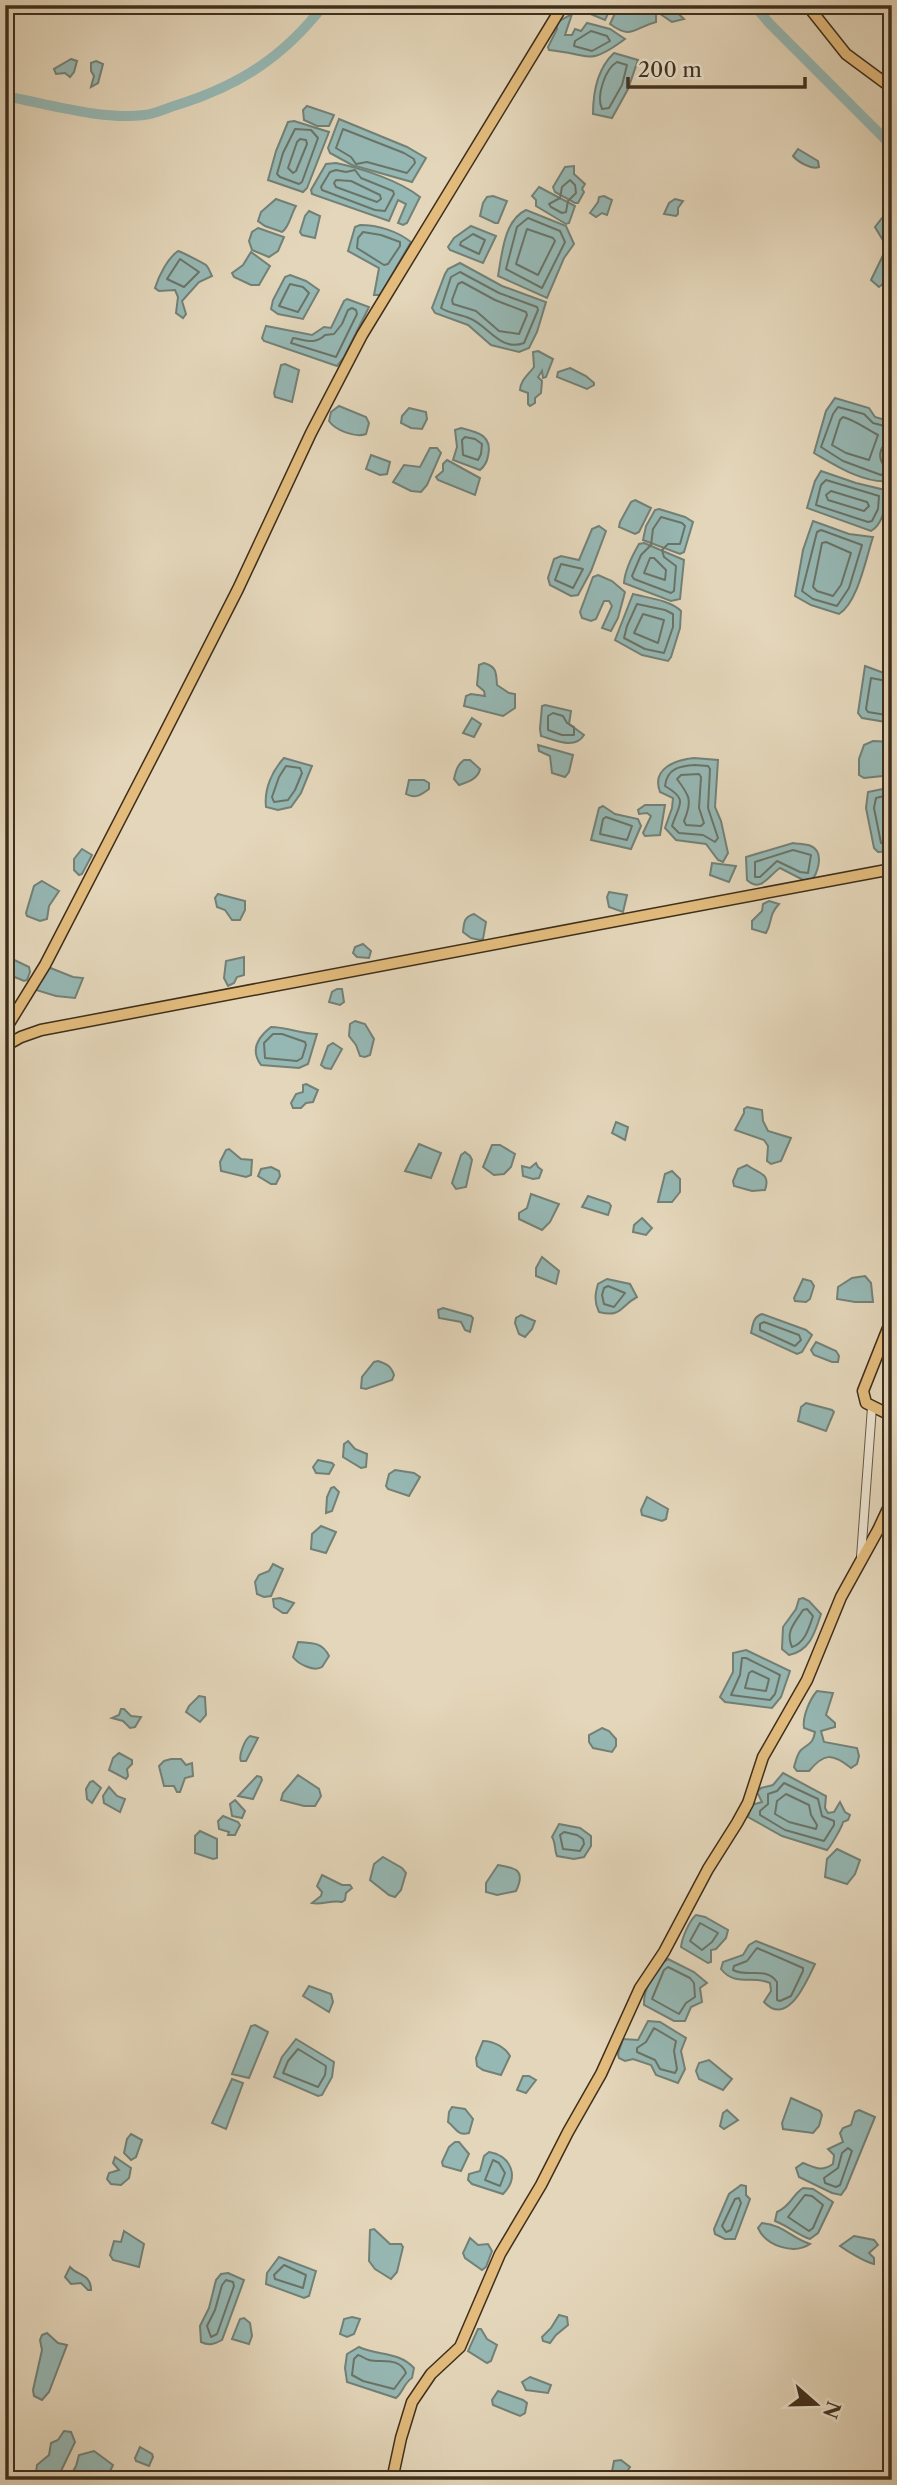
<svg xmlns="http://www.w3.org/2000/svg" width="897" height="2485" font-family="'Libre Caslon Text',serif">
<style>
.water{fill:#96b8b4;stroke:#738177;stroke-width:2}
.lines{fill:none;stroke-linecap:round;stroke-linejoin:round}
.shore{stroke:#6a7468;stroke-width:2}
.river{stroke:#96b8b4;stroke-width:10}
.minor-casing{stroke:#685944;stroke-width:10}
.major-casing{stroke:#3f2f1c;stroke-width:13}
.minor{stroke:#ede4d2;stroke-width:8}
.major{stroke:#e2bb7d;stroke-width:10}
</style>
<rect width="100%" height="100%" fill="#e4d6ba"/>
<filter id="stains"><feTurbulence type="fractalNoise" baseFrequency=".00286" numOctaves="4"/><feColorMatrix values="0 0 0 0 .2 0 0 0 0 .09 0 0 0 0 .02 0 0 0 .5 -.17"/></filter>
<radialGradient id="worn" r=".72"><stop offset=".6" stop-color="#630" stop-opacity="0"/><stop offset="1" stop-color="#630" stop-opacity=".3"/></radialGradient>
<g class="water">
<path d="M 585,5 L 612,5 L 605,20 L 583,11 Z"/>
<path d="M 619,5 L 639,5 L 656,14 L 656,22 C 633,28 632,40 610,24 Z"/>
<path d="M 647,5 L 669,5 L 684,19 L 672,22 Z"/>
<path d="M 572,14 L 565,35 L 572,35 L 575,29 L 581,31 L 587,23 L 610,29 L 625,39 C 587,67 591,54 549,50 L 548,47 L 557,29 L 557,22 Z"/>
<path d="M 614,53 L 638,60 L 628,89 L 612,118 L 593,114 C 593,91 597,69 614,53 Z"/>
<path d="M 71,59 L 77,61 L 74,72 L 70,77 L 65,73 L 56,74 L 54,69 Z"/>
<path d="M 96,61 L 103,64 L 98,83 L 91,87 L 94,76 L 91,71 L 91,63 Z"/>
<path d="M 307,106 L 334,115 L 329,126 L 317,126 L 304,120 L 303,110 Z"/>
<path d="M 339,119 L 407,147 L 426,158 L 412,182 L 352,165 L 330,153 L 328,148 Z"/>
<path d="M 294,121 L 329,132 L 307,188 L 303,192 L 268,180 L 276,151 L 288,122 Z"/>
<path d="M 798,149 L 818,161 L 819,167 C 812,170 798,162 793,156 Z"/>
<path d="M 336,163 C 361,168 400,181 420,197 L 407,223 L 403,225 L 398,223 L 406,204 L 398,200 L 389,221 L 312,194 L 311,190 L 326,164 Z"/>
<path d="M 574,166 L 574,174 L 585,184 L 582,189 L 584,192 L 578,203 L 575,203 L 555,192 L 553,187 L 565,167 Z"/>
<path d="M 539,187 L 575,206 L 569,223 L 566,224 L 536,206 L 536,200 L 532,196 Z"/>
<path d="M 493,196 L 507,201 L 498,223 L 495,223 L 480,216 L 483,203 L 487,197 Z"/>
<path d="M 604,196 L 612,200 L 607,215 L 602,213 L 596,217 L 590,213 L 598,202 L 599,197 Z"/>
<path d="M 276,199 L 296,206 C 291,214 289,228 282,232 L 265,226 L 258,221 L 261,212 Z"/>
<path d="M 675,199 L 683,201 L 678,208 L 678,214 L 676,216 L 664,214 L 669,203 Z"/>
<path d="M 526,210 L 566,226 L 574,244 L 564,258 L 547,298 L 498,276 C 502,254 504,220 526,210 Z"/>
<path d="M 309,211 L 320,216 L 315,238 L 302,235 L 300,232 L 305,216 Z"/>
<path d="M 882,218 L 888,218 L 892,222 C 892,241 897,276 879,287 L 871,280 L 887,247 L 875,227 Z"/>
<path d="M 360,225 C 378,225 397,231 411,242 L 380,295 L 374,295 L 379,268 L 348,251 L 355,227 Z"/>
<path d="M 471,226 L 496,236 L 483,263 L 450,250 L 448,247 L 454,238 Z"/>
<path d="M 258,228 L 284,237 L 278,251 L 269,257 L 252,250 L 249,241 L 252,232 Z"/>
<path d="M 178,251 C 182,252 203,263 206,265 C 209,268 210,272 212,276 L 199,282 L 182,301 L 186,314 L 183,318 L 176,313 L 178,297 L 175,290 L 159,291 L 155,288 C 159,275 168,258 178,251 Z"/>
<path d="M 251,252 L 270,266 L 259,285 L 251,285 L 234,277 L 232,273 L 243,265 Z"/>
<path d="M 460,263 L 502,286 L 546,302 L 537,332 L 529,348 L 519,352 L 491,345 L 468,325 L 435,313 L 432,308 L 445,274 L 448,269 Z"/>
<path d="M 290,275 L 306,281 L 319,290 L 303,319 L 278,314 L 271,309 L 273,300 L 285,277 Z"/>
<path d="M 347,299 L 369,307 L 344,357 L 337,366 L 264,341 L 262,338 L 266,326 L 312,335 L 324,327 L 331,328 L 344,301 Z"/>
<path d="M 538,351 L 553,359 L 546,377 L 543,378 L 542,371 L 538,377 L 542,381 L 541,393 L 535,398 L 535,403 L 530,406 L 528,404 L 528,393 L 520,390 C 520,381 528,375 534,367 L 533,352 Z"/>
<path d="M 285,364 L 299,370 L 292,402 L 275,397 L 274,393 L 281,365 Z"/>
<path d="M 570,368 L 586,376 L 594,383 L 594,385 L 587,389 L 557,377 L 558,372 Z"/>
<path d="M 835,398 L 869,408 L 875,417 L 892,422 L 892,439 L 887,457 L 891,469 L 889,481 C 864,484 835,465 814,453 L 826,411 Z"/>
<path d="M 339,406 L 366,417 L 369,423 L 366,434 C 355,438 335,430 329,421 L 331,412 Z"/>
<path d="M 409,408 L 426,412 L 427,419 L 422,429 L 411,428 L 401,423 L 402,416 Z"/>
<path d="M 461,428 C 477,432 493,435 488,456 C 487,462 485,466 480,470 L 453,460 L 457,447 L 455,430 Z"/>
<path d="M 430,448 L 437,448 L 441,453 L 427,485 L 421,492 L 411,491 L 393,482 L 404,465 L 420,467 Z"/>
<path d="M 371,455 L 390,462 L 387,474 L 380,475 L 366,469 Z"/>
<path d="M 447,460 L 480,478 L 475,495 L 438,480 L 436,477 L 443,471 L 443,464 Z"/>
<path d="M 821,471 L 856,483 L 885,490 L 888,493 C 885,507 883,524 871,531 L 807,508 L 815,481 Z"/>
<path d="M 635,500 L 651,508 L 639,532 L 635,534 L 619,527 L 620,522 L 631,502 Z"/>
<path d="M 659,509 L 685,517 L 693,522 L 684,552 L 680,554 L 643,540 L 646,526 L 655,510 Z"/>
<path d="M 813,521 L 849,534 L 873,537 C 866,558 858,602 839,614 L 811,605 L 795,596 L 803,550 Z"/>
<path d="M 599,526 L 606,531 L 591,571 L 578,595 L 571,596 L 550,585 L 548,578 L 554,559 L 561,556 L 579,560 L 592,529 Z"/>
<path d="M 644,543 L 684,560 L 680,599 L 671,601 L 624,583 C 625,569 632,556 639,544 Z"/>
<path d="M 598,575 L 612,581 L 625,592 L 618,618 L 611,631 L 602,628 L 612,606 L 609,601 L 604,601 L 596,619 L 591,621 L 582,618 L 580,612 L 593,577 Z"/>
<path d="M 633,594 C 648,598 670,600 681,611 L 680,628 L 671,657 L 668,661 L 642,655 L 615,640 Z"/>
<path d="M 892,610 L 892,664 L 884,661 L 883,645 Z"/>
<path d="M 484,663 C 497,667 496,672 497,685 L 509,693 L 515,694 L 515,708 L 503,716 L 464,706 L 466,696 L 471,694 L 485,696 L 484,691 L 477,685 L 479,665 Z"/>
<path d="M 865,666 L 892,676 L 892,723 L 862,718 L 858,713 Z"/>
<path d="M 545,705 L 571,711 L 569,724 L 584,735 C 575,750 555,740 541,736 L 540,729 L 542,706 Z"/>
<path d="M 472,718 L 481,724 L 474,737 L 463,733 Z"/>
<path d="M 873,741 L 892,742 L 892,775 L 864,778 L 859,775 L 859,759 L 864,745 Z"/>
<path d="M 538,745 L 573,755 L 569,772 L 565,777 L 552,773 L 550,756 L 539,751 Z"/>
<path d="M 284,758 L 312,766 L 301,793 L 291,807 L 278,810 L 266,807 C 264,789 272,771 284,758 Z"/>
<path d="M 694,758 L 718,760 L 715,807 L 721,821 L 728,853 L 723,862 L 718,860 L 706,844 L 676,840 L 665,828 L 672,808 L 673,798 L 660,792 C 651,768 676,760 694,758 Z"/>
<path d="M 464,760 L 470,760 L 480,769 C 478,779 468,782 459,785 L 454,779 C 456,771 457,765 464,760 Z"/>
<path d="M 409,780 L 424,780 L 429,783 L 429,789 C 421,795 415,799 406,794 Z"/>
<path d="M 892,787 L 892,851 L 878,852 L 874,848 L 866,808 L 868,792 Z"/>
<path d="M 645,805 L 665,805 L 660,835 L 645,836 L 643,833 L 651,816 L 647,813 L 639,814 L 638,810 Z"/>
<path d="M 603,806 L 615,814 L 638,819 L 641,826 L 631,849 L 591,840 L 599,808 Z"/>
<path d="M 793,843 C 798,844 806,844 811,846 C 825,852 818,875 809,883 L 780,868 C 768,876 761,893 747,880 L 746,857 Z"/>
<path d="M 82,849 L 92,855 L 82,874 L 79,875 L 74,870 L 74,859 Z"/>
<path d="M 712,863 L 736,866 L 729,882 L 710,875 Z"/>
<path d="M 42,881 L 59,891 L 49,906 L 47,919 L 40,921 L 27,916 L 26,913 L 34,886 Z"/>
<path d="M 609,892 L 627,895 L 623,912 L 609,907 L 607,897 Z"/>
<path d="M 218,894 L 245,901 L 245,910 L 240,920 L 232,920 L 225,910 L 217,907 L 215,898 Z"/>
<path d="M 769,901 L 779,904 C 768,916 773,921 766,933 L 752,929 L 752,921 L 762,911 L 763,904 Z"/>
<path d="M 474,914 L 486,922 L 483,939 L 480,940 L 471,938 L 463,932 C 464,922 464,917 474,914 Z"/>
<path d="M 363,944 L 371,951 L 369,958 L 357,957 L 353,953 L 355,947 Z"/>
<path d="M 6,956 L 29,967 L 30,972 L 27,980 L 24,981 L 5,973 Z"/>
<path d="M 244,957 L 244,975 L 237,977 L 234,983 L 228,986 L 224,978 L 226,961 Z"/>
<path d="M 48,967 L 73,977 L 83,978 L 75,998 L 56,996 L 36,990 Z"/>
<path d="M 337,989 L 342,989 L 344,1002 L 340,1005 L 329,1002 L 332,992 Z"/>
<path d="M 355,1021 L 365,1024 L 374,1039 L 370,1055 L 365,1057 L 360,1056 L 356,1045 L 349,1036 L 350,1024 Z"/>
<path d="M 271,1027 C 287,1027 301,1034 317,1034 L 308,1064 L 299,1068 L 261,1065 C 250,1050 258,1037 271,1027 Z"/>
<path d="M 333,1043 L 342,1049 L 331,1069 L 325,1068 L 321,1065 L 328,1046 Z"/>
<path d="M 306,1084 L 318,1090 L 313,1102 L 306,1103 L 301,1108 L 293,1108 L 291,1103 L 296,1094 L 303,1092 L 303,1085 Z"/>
<path d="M 747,1107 L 762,1110 L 763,1121 L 768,1131 L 791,1138 L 781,1161 L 771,1164 L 767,1161 L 768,1146 L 764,1140 L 735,1130 L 744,1113 L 744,1109 Z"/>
<path d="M 616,1122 L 628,1127 L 625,1140 L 612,1133 Z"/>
<path d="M 419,1144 L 441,1153 L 431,1178 L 405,1171 Z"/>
<path d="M 492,1145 L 500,1145 L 515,1154 L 511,1167 L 504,1174 L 494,1175 L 483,1167 Z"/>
<path d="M 229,1149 L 241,1159 L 252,1160 L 251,1175 L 246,1177 L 221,1171 L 220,1162 L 226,1150 Z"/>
<path d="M 465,1152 L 470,1156 L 472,1160 L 466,1187 L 456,1189 L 452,1183 L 461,1155 Z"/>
<path d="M 536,1163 L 538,1167 L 542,1170 L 539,1178 L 533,1179 L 523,1176 L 522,1166 L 530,1168 Z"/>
<path d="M 747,1165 C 759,1174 771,1173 765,1190 L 752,1191 L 734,1186 L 733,1181 L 738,1169 Z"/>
<path d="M 271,1167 L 279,1171 L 280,1176 L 276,1184 L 271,1184 L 258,1176 L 261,1169 Z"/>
<path d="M 672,1171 L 680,1179 L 680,1192 L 672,1202 L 658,1202 L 665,1174 Z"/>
<path d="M 531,1194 L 559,1204 L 550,1222 L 542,1230 L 519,1219 L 519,1213 L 527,1208 Z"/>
<path d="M 588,1196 L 609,1203 L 611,1206 L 608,1215 L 582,1207 Z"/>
<path d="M 642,1218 L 652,1228 L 646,1235 L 633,1232 L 634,1225 Z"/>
<path d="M 542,1257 L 559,1271 L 556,1284 L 536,1276 L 536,1268 Z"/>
<path d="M 865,1276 L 871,1283 L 873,1302 L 855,1302 L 837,1299 L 838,1287 L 852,1278 Z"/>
<path d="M 607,1279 L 630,1284 L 637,1297 C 620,1306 622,1318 599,1312 C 594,1302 595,1294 598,1284 Z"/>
<path d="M 803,1279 L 811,1281 L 814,1286 L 810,1299 L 806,1302 L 795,1301 L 794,1298 Z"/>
<path d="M 443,1308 L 471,1316 L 473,1318 L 470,1332 L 465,1330 L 461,1322 L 439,1318 L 438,1310 Z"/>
<path d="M 762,1314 L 806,1330 L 812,1335 L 802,1352 L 797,1354 L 751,1333 C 753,1324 753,1317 762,1314 Z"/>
<path d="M 521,1315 L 535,1321 L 532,1329 L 525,1337 L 519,1334 L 515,1323 L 516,1318 Z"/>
<path d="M 816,1342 L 836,1351 L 839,1356 L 838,1362 L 832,1362 L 814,1355 L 811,1350 Z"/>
<path d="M 378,1361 C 387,1364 391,1366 394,1375 L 392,1380 L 366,1389 L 361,1388 L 362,1377 L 374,1362 Z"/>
<path d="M 806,1403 L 832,1410 L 834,1412 L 826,1431 L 798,1421 L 801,1407 Z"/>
<path d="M 348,1441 L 355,1449 L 367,1454 L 366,1467 L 361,1468 L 343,1457 L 344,1444 Z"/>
<path d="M 318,1460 L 332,1463 L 334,1465 L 329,1474 L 316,1473 L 313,1467 Z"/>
<path d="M 395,1470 L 414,1473 L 420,1477 L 409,1496 L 388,1489 L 386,1486 L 389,1474 Z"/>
<path d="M 334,1487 L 339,1492 L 332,1511 L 326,1513 L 327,1497 L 331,1488 Z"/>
<path d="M 647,1497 L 668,1509 L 666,1519 L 662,1521 L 642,1515 L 641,1510 Z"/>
<path d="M 321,1526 L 336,1532 L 326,1553 L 311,1549 L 312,1534 Z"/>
<path d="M 273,1564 L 283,1569 L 271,1596 L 264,1597 L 257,1594 L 255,1582 L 259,1575 L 269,1571 Z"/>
<path d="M 280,1598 L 294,1603 L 287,1613 L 283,1613 L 274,1607 L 273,1599 Z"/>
<path d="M 803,1598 L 809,1601 L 821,1614 C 815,1632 810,1651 789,1655 L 782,1649 L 783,1627 L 796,1609 L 799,1599 Z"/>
<path d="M 298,1642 C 312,1643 322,1642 329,1656 L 322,1667 C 314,1672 298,1664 293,1657 Z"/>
<path d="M 746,1650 L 790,1671 L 781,1697 L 772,1708 L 725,1702 L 720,1697 L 733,1672 L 733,1653 Z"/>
<path d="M 817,1691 L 833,1693 L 826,1715 L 835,1723 L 835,1727 L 821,1731 L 824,1742 L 857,1748 L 859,1756 L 857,1764 L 851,1768 C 832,1753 824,1753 809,1771 L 797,1771 L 794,1767 C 796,1761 797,1754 801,1750 C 809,1743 813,1744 815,1732 L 804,1728 C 802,1717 810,1699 817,1691 Z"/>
<path d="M 199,1696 L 205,1697 L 206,1715 L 200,1722 L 186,1712 L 189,1706 Z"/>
<path d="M 121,1709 L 124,1709 L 131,1716 L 141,1717 L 135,1727 L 130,1728 L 123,1721 L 112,1718 L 119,1715 Z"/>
<path d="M 602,1728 L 609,1731 L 616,1739 L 616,1746 L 612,1752 L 593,1748 L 589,1742 L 589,1735 Z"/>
<path d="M 250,1736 L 258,1738 L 246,1761 L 241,1761 C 238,1756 245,1739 250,1736 Z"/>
<path d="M 119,1753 L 132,1760 L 132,1764 L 127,1769 L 128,1776 L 126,1779 L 109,1770 L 113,1758 Z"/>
<path d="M 171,1759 L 181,1759 L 186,1765 L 192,1763 L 193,1776 L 185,1778 L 180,1792 L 177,1792 L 174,1786 L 164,1786 L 159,1766 L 164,1761 Z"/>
<path d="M 783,1773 L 826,1796 L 825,1808 L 828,1813 L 834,1812 L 840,1802 L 845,1812 L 850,1815 L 848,1820 L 843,1822 C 842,1827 831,1846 827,1850 L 782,1836 L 748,1817 L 751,1805 L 762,1802 L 757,1792 L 761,1788 L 773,1785 Z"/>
<path d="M 298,1775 L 319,1789 L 321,1796 L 315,1806 L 304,1806 L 281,1800 L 283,1793 Z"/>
<path d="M 257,1776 L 261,1777 L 262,1780 L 253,1799 L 238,1796 Z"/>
<path d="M 93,1781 L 101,1788 L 92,1803 L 87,1799 L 86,1789 L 90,1782 Z"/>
<path d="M 109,1787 L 117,1796 L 125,1799 L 120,1812 L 104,1803 L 103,1796 Z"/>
<path d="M 235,1800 L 245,1811 L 242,1818 L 232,1816 L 230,1804 Z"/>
<path d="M 223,1816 L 238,1822 L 240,1825 L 235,1835 L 228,1835 L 229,1832 L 219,1829 L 218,1821 Z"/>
<path d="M 559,1824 L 580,1828 L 591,1836 L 591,1846 L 584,1857 L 574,1859 L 557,1856 C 554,1849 556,1843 552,1837 Z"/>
<path d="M 200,1831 L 217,1839 L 217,1858 L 213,1859 L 195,1853 L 195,1836 Z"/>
<path d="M 837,1849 L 860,1860 L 855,1874 L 847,1884 L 825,1877 L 827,1859 Z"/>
<path d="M 383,1857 L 402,1868 L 406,1873 L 401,1890 L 395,1897 L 389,1895 L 370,1880 L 374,1864 Z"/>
<path d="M 498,1865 C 516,1868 526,1870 516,1891 L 497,1895 L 486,1892 L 486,1883 Z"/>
<path d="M 322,1875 L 342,1885 L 350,1885 L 352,1888 L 346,1893 L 345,1900 L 342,1902 C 331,1900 322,1905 312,1903 L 321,1896 L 322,1892 L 317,1886 Z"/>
<path d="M 696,1915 L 705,1917 L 728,1930 L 726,1938 L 716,1949 L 711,1950 L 711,1962 L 708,1963 L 681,1947 C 682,1938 689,1921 696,1915 Z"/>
<path d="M 756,1941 L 815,1964 C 807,1980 788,2028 764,2002 L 771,1991 L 770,1983 C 753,1975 735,1987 721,1969 L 723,1962 L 743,1955 L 749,1945 Z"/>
<path d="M 668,1959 L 694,1972 L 707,1983 L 700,1988 L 702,2002 L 691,2007 L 685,2021 L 674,2021 L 644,2005 C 643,1991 655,1966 668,1959 Z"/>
<path d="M 309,1986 L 331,1994 L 333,2002 L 329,2012 L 303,1996 Z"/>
<path d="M 648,2021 L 660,2022 L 686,2038 L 681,2051 L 685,2069 L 678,2083 L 656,2075 L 651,2065 L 633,2059 L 625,2061 L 619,2058 L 618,2054 L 623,2039 L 638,2040 Z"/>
<path d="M 255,2025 L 268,2032 L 249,2078 L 232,2074 L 251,2026 Z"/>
<path d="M 296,2039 L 334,2062 L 332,2077 L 322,2095 L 318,2096 L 274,2077 L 282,2057 Z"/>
<path d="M 483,2041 C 493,2041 505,2047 510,2056 L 501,2075 L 483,2070 L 477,2066 L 476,2058 Z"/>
<path d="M 709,2060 L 732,2079 L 723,2090 L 699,2079 L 696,2071 L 699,2063 Z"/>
<path d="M 523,2076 L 529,2076 L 536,2080 L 526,2093 L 517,2090 Z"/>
<path d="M 232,2079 L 243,2083 L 226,2129 L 212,2123 Z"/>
<path d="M 791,2098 L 820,2111 L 822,2115 L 819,2126 L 813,2133 L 783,2129 L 782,2123 Z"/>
<path d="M 452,2107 L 465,2109 L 473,2119 L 469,2133 C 457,2136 457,2129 448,2122 L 449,2112 Z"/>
<path d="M 727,2110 L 738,2120 L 724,2129 L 720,2126 L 723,2113 Z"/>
<path d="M 859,2110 L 875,2117 L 846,2188 L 841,2195 L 832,2193 L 799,2177 L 796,2168 L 803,2163 C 816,2168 821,2172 833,2164 L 834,2155 L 828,2149 L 843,2142 L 840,2133 L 843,2128 L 851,2125 L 855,2112 Z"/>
<path d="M 131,2134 L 142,2140 L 136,2157 L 131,2160 L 124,2153 L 127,2139 Z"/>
<path d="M 455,2142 L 459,2142 L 469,2154 L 461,2171 L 443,2166 L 442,2162 L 449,2147 Z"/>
<path d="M 489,2152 C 511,2156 520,2177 503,2194 L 472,2184 L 468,2180 L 469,2174 L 480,2171 L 484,2156 Z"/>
<path d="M 115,2157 L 131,2168 L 129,2178 L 121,2185 L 111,2184 L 107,2179 L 109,2173 L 119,2170 L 113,2163 Z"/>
<path d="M 741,2185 L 746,2186 L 746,2195 L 750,2199 L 735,2239 L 725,2239 L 715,2234 L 714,2229 L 729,2194 Z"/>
<path d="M 803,2188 L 813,2189 L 833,2202 L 818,2233 L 810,2239 C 798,2235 788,2226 775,2221 L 777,2212 C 792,2205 791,2196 803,2188 Z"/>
<path d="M 762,2223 C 784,2225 791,2238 810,2244 C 794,2255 766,2246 758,2228 Z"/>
<path d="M 374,2229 L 390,2244 L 401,2244 L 403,2247 L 397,2272 L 391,2279 L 375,2269 L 369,2261 L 370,2230 Z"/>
<path d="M 124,2231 L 144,2244 L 139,2267 L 113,2260 L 110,2255 L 114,2241 L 121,2242 Z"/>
<path d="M 854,2236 L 874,2240 L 878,2245 L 869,2253 L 874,2258 L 874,2264 C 865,2262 847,2251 840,2246 Z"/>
<path d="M 470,2238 L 478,2245 L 488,2244 L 492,2251 L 486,2267 L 482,2270 L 465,2258 L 463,2253 Z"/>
<path d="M 279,2257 L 316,2271 L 309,2296 L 304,2298 L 266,2284 L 267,2273 Z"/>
<path d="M 70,2267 C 78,2276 91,2274 91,2290 L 88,2290 L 81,2283 L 71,2284 L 65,2277 Z"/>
<path d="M 228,2273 L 244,2280 L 222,2340 C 215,2344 209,2346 201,2342 L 200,2326 L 209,2308 L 216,2280 L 221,2274 Z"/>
<path d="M 559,2315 L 567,2317 L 568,2325 L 556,2335 L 550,2343 L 543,2341 L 542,2337 L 551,2328 Z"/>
<path d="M 352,2317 L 360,2319 L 354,2334 L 347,2337 L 340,2334 L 344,2319 Z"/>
<path d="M 244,2318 L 250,2323 L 252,2336 L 249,2344 L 232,2339 L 240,2319 Z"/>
<path d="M 478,2329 L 481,2329 L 487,2339 L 497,2345 L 491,2361 L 487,2363 L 468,2351 Z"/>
<path d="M 47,2333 L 58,2343 L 67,2345 L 49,2392 L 42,2400 L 34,2396 L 33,2390 L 42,2350 L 40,2340 L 42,2335 Z"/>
<path d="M 359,2347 C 378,2356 398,2351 414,2368 L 412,2378 C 404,2383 403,2392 396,2398 L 347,2382 L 345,2368 L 347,2354 Z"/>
<path d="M 530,2377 L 551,2385 L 548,2393 L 526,2390 L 522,2382 Z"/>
<path d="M 498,2391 L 523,2400 L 527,2403 L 525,2413 L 520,2416 L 493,2405 L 492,2400 Z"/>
<path d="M 64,2431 L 71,2432 L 75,2442 L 61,2471 L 53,2476 L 36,2473 L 37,2465 L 49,2455 L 51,2443 L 58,2440 Z"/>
<path d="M 140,2447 L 152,2454 L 153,2457 L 149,2466 L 136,2461 L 135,2458 Z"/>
<path d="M 94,2451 L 113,2465 L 106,2480 L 68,2480 L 76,2466 L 79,2455 Z"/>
<path d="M 621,2460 L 630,2467 L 622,2480 L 614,2480 L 611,2477 L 614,2461 Z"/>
</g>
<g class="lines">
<g class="shore">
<path d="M 591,31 L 607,36 L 610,41 L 592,51 L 574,46 L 575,41 Z"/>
<path d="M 617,62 L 627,65 L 622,85 L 609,108 L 602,109 C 596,96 605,69 617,62 Z"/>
<path d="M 295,129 L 311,130 L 318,138 L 302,182 L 299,184 L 280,177 L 277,174 L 283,153 Z"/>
<path d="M 343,129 L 404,153 L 414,159 L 415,163 L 407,173 L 367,162 L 356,164 L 351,157 L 336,148 Z"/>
<path d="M 300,139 L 306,140 L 307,144 L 296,171 L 293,173 L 288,168 L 297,142 Z"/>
<path d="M 336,170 L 346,172 L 355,170 L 361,178 L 393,191 L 394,194 L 385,211 L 375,210 L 322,190 L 321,187 L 330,172 Z"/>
<path d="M 336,180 L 351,181 L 380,195 L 381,199 L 377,202 L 336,187 L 334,183 Z"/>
<path d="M 570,180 L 575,185 L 576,193 L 568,201 L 566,212 L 562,213 L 551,207 L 549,204 L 560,198 L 562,187 Z"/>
<path d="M 528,218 L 560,231 L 565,242 L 542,288 L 506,269 L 517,227 Z"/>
<path d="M 527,229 L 553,238 L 555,241 L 538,275 L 516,264 Z"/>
<path d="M 363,232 L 381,235 L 400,242 L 400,246 L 388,264 L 384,265 L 357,248 L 358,238 Z"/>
<path d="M 473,234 L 485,240 L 479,254 L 460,245 L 461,242 Z"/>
<path d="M 180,259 L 199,272 L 184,287 L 167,279 Z"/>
<path d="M 460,272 L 499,293 L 537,307 L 538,310 L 524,343 C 500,352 488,325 469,318 C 460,314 450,314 441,308 L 451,277 Z"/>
<path d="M 462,282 L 495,300 L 526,312 L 527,315 L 519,334 L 499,331 L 476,311 L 453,304 L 452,300 L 458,284 Z"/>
<path d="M 290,284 L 303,287 L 309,293 L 298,312 L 279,306 Z"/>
<path d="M 352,308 L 356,310 L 357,314 L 336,357 L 291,343 L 293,338 C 306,340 315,345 325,335 L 334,334 L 342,324 L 348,310 Z"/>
<path d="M 843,417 C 857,421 866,429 878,435 L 869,460 L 846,453 L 832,445 L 840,420 Z"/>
<path d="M 892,428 L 873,423 L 864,414 L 838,407 L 833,414 L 821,447 L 843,461 L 881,475 L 887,471 C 881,462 876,454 885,444 L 892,443"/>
<path d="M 465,437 L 475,439 L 482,444 L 481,454 L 478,460 L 463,455 L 462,440 Z"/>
<path d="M 826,480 L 879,496 L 878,509 L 872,521 L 868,522 L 816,505 L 821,485 Z"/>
<path d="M 831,491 L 867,502 L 869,506 L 864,511 L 828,500 L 826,495 Z"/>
<path d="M 661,517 L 682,523 L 685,526 L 680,544 L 668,544 L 662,550 L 664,557 L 676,566 L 674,591 L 671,593 L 634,579 L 632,576 L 641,555 L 651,545 L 653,529 Z"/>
<path d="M 821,530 L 862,545 L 849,588 L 837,606 L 813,599 L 802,591 L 817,532 Z"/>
<path d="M 826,542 L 851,553 L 841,585 L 833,596 L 817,591 L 813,587 L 822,543 Z"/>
<path d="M 650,558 L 654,558 L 666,570 L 665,580 L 644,573 Z"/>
<path d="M 561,564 L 583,569 L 573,588 L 555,580 Z"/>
<path d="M 637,604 L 665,610 L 673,614 L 673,627 L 664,653 L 645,649 L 624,638 L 627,626 Z"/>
<path d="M 643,614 L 664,620 L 658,643 L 634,633 Z"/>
<path d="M 892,682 L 871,678 L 866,709 L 868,712 L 892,716"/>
<path d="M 553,713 L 563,716 L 567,723 L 574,727 L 574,735 L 562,735 L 548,730 L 548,716 Z"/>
<path d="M 695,765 L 708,766 L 710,769 L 708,808 L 718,838 L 715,842 L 703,835 L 679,833 L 672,826 C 679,804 689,800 665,786 C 667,768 680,766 695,765 Z"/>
<path d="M 286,766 L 300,768 L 302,773 L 295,790 L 288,800 L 274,802 L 272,797 L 279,777 Z"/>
<path d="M 699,774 L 701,777 L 699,808 L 704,823 L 701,826 L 686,825 L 684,821 C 693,800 689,795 677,779 L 681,775 Z"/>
<path d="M 892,794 L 876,798 L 874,808 L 881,843 L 892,844"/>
<path d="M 606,817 L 632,826 L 627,840 L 600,834 L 603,819 Z"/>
<path d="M 793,850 L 811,855 L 808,873 L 800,872 L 777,861 L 760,877 L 755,877 L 755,862 Z"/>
<path d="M 273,1034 L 282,1034 L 305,1042 L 306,1045 L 302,1058 L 297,1061 L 265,1058 L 264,1043 Z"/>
<path d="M 608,1286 L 625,1293 L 614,1307 L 604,1304 L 602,1295 L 604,1288 Z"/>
<path d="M 764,1322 L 799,1335 L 801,1340 L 795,1346 L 760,1330 L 760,1324 Z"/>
<path d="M 807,1609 L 813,1616 C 809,1628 805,1643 792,1647 C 785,1631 795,1623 803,1610 Z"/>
<path d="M 742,1658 L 746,1658 L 780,1675 L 775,1694 L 770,1700 L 731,1695 L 740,1675 Z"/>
<path d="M 752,1671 L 769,1679 L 766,1691 L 745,1688 L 749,1673 Z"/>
<path d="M 784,1783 L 818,1799 L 822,1816 L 834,1821 L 834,1825 L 824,1841 L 785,1830 L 760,1815 L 760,1811 L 768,1804 L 768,1794 L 777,1791 Z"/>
<path d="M 786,1794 L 809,1805 L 811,1815 L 817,1825 L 816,1829 L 789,1822 L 775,1814 L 777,1801 Z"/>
<path d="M 564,1832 L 577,1835 L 583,1839 L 584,1844 L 580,1851 L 563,1849 L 560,1835 Z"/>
<path d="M 700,1923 L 718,1933 L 712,1942 L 702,1950 L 690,1941 Z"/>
<path d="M 757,1948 L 803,1968 L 803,1971 L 791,1996 L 780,2001 L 777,2000 L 777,1982 C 766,1966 748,1978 733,1970 L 734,1966 L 747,1961 Z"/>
<path d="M 668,1967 L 690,1978 L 694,1983 L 695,1997 L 686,2003 L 679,2014 L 652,1999 L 664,1970 Z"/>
<path d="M 654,2028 L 676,2041 L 674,2051 L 677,2069 L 675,2073 L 660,2069 L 655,2060 L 637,2052 L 637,2048 L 646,2042 Z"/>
<path d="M 298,2049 L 326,2066 L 325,2075 L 318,2087 L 283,2073 L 288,2061 Z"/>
<path d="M 848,2148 L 852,2151 L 840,2185 L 836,2187 L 825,2183 L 824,2178 L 838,2168 L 842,2153 Z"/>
<path d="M 493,2160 L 499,2163 L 505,2173 L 500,2186 L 485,2180 Z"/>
<path d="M 805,2195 L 812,2196 L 823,2205 L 813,2228 L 809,2231 L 788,2217 Z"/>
<path d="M 739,2198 L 741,2203 L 731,2230 L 726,2232 L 722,2226 L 735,2199 Z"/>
<path d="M 284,2265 L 306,2275 L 303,2288 L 275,2279 L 274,2275 Z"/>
<path d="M 226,2280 L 233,2282 L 234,2286 L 217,2334 L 211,2337 L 207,2326 L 215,2310 L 222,2285 Z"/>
<path d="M 358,2355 C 362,2356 365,2359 369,2360 C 382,2363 400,2357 406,2373 L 394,2389 L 363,2381 L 352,2375 L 354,2359 Z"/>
</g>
<g class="river">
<path d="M 754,5 L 769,23 L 892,146"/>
<path d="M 5,96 C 48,104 100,120 144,115 C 156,114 169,107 180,104 C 242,84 284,56 324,5"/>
</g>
<g class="minor-casing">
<path id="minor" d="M 861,1557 L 872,1407"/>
</g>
<g class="major-casing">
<g id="major">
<path d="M 807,5 L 846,54 L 892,88"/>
<path d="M 5,1030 L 45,965 L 159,744 L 238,589 L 311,433 L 362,335 L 563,5"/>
<path d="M 5,1046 L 21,1037 L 41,1030 C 325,979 608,921 892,869"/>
<path d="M 892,1318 L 863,1391 L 866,1403 L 892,1416"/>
<path d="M 392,2480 L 401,2438 L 412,2402 L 431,2374 L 460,2347 L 500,2254 L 541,2185 L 568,2132 L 601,2074 L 640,1988 L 664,1952 L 708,1869 L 737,1823 L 748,1803 L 763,1757 L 807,1680 L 841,1597 L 878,1530 L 892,1500"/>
</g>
</g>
<use href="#minor" class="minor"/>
<use href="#major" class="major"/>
</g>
<rect width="897" height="2485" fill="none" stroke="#e4d6ba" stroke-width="28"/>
<rect x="7" y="7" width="883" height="2471" fill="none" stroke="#3f2f1c" stroke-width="3.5"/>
<rect x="14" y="14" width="869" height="2457" fill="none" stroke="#3f2f1c" stroke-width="2"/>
<g transform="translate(816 2404) rotate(110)" stroke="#ede4d2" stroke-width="5" paint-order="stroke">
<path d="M0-5L12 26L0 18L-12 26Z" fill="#3f2f1c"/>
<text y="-10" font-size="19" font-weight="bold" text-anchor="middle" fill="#3f2f1c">N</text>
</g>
<path d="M628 77v10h177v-10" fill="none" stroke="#3f2f1c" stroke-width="3.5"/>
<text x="638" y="77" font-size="21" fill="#3f2f1c" stroke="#ede4d2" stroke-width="5" paint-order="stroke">200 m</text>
<rect width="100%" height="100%" filter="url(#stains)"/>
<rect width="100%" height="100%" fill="url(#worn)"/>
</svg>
